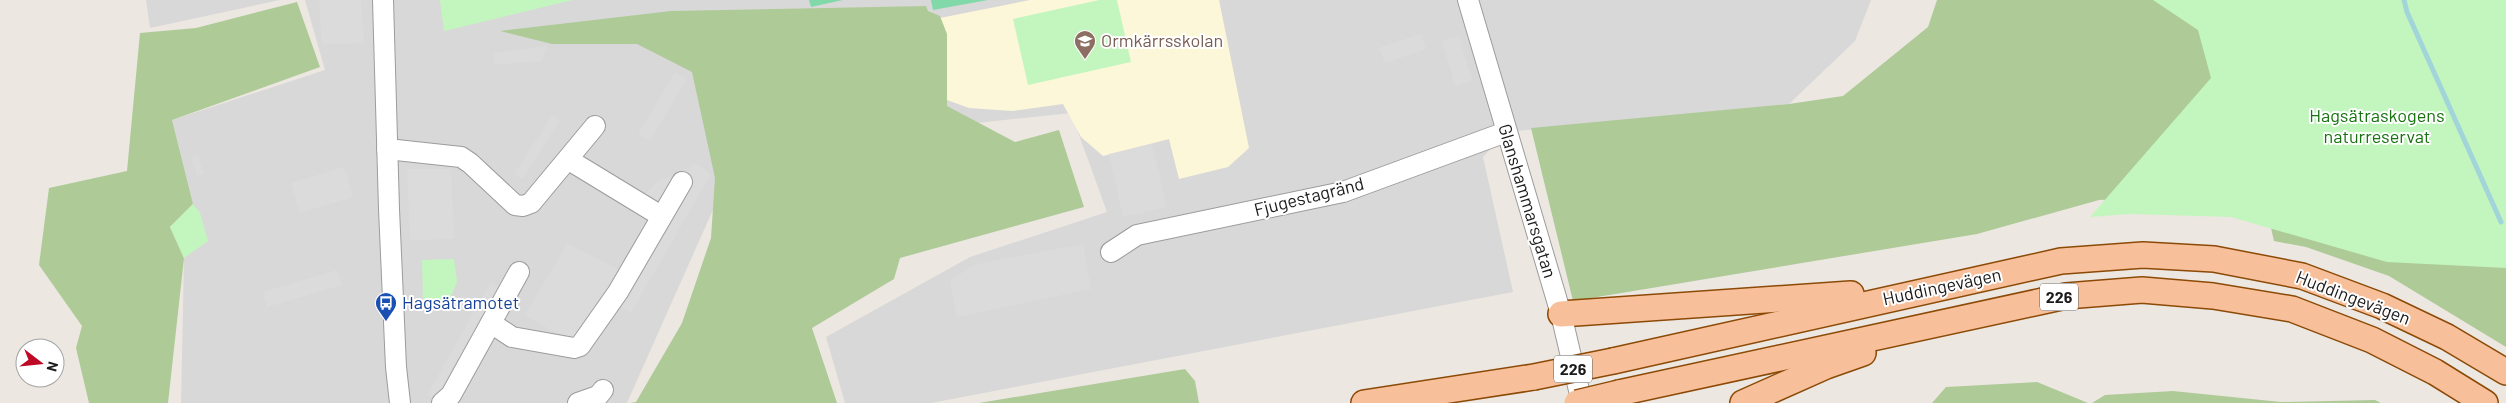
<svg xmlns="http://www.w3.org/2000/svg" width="2506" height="403" font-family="Barlow,sans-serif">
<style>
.residential{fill:#d9d8d8}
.education{fill:#fdf7d9}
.forest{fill:#aeca97}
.park{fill:#c3f6be}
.pitch{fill:#81d9a9}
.parking{fill:#dbdbdb}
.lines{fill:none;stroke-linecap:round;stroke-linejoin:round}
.stream{stroke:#a2d5d9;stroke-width:5}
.minor-casing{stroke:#9c9c9c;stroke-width:22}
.major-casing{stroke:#8c4a06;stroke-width:28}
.minor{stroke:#fff;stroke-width:20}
.major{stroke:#f7c09b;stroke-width:25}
.major-bridge-casing{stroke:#8c4a06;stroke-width:28;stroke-linecap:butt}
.major-bridge{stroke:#f7c09b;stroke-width:25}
.labels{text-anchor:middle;stroke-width:4;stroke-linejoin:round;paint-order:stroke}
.shield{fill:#fff;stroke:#5f5f5f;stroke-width:1}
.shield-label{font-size:16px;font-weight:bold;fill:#1b1b1b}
.education-label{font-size:18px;fill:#785e54;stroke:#fff;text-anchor:start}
.park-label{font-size:18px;fill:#17730f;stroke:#fff}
.street-label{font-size:18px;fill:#1b1b1b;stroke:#fff}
.transit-label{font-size:18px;fill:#164399;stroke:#fff;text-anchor:start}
</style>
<rect width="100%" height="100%" fill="#ece7e1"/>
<g class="residential">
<path d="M 146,0 L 280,0 L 150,28 Z"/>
<path d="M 305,0 L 1871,0 L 1855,41 L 1789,104 L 1506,132 L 1483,157 L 1513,292 L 931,403 L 845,403 L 826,337 L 970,257 L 1107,212 L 1071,113 L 939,127 L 720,194 L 627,403 L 181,403 L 184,258 L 170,227 L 193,204 L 172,120 L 325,70 Z"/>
</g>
<path class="education" d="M 1030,0 L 1219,0 L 1249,148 L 1228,167 L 1179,179 L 1169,139 L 1103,156 L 1081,137 L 1063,104 L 1013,111 L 969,108 L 947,100 L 930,20 Z"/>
<g class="forest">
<path d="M 1937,0 L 2408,0 L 2506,254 L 2506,347 L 2389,276 L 2306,247 L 2274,241 L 2263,193 L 2099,200 L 1977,234 L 1573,301 L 1531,128 L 1789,104 L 1843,96 L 1928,27 Z"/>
<path d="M 297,2 L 320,67 L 172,120 L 193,204 L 170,227 L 184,258 L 168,403 L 89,403 L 76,348 L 82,326 L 39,265 L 49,188 L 127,171 L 140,33 L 196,28 Z"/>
<path d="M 926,6 L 928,11 L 940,16 L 947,34 L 947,106 L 1015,142 L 1059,130 L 1084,207 L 900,258 L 894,279 L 812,328 L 837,403 L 630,403 L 636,402 L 682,323 L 711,238 L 715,178 L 692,72 L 637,44 L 552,44 L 500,31 L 671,11 Z"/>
<path d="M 1185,369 L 1195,381 L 1199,403 L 979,403 Z"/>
<path d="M 2037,382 L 2088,403 L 1932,403 L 1946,387 Z"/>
<path d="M 2173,391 L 2281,402 L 2375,400 L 2381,403 L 2092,403 L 2105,395 Z"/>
</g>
<g class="park">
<path d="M 440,0 L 573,0 L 444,31 Z"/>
<path d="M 1099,0 L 1117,0 L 1131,62 L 1028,85 L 1013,19 Z"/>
<path d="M 2153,0 L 2506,0 L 2506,268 L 2387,262 L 2231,217 L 2130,214 L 2090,217 L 2211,78 L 2198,30 Z"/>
<path d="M 193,204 L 200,213 L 208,241 L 184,258 L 170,227 Z"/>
<path d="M 454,259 L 457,282 L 450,299 L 432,306 L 423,301 L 422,260 Z"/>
</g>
<g class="pitch">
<path d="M 809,0 L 843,0 L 811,7 Z"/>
<path d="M 931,0 L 988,0 L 933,10 Z"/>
</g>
<g class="parking">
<path d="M 319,0 L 361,0 L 364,43 L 322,45 Z"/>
<path d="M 1421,34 L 1426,49 L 1385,63 L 1379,48 Z"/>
<path d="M 1459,36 L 1472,81 L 1455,86 L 1442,41 Z"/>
<path d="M 547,46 L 542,61 L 493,65 L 494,53 Z"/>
<path d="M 675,72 L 687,79 L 650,141 L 638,134 Z"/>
<path d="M 552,115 L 560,120 L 523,179 L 514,174 Z"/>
<path d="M 1152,144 L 1167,207 L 1123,217 L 1109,154 Z"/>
<path d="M 198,155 L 204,174 L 197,176 L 191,157 Z"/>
<path d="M 694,163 L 711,174 L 631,313 L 603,296 L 575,344 L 525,315 L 567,243 L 619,270 L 660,203 L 645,194 L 660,179 L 684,175 Z"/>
<path d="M 344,167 L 353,197 L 300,213 L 291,183 Z"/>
<path d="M 407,169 L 451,169 L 454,239 L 410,240 Z"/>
<path d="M 1083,244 L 1091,289 L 957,317 L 950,280 L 976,264 Z"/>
<path d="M 337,270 L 342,285 L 267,307 L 263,292 Z"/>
<path d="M 490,283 L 501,289 L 436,400 L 427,395 Z"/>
</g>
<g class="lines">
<path class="stream" d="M 2404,0 L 2407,12 L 2501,222"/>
<g class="minor-casing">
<g id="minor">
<path d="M 383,0 L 389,209 L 396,367 L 400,403"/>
<path d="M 1468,0 L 1561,314 L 1582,403"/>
<path d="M 387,149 L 461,157 L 470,163 L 515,205 L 523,206 L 531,203 L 595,126"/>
<path d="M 569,160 L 661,216"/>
<path d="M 1111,252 L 1137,235 L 1343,192 L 1506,132"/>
<path d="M 491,323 L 512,337 L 574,348 L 580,346 L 618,292 L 682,182"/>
<path d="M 442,403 L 451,395 L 519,272"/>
<path d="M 578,403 L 598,396 L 603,390"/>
</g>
</g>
<g class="major-casing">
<g id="major">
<path d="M 1561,314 L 1851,294"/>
<path d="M 1613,361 L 2061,261 L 2143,255 L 2214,259 L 2302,276 L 2382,306 L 2447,337 L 2506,372"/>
<path d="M 1619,393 L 2066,296 L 2142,290 L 2213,296 L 2292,309 L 2372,340 L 2435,372 L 2485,403"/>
<path d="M 1364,403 L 1534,377"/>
<path d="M 1743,403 L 1826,366 L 1863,353"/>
</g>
</g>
<use href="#minor" class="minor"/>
<use href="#major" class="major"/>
<g class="major-bridge-casing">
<g id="major-bridge">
<path d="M 1534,377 L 1613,361"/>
<path d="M 1577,403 L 1619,393"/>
</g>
</g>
<use href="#major-bridge" class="major-bridge"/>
</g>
<defs>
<g id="school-pin" transform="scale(1.125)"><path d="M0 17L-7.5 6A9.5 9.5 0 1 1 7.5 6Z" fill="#8d6e63" stroke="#fff"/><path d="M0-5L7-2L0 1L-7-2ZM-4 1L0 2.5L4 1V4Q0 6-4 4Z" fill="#fff"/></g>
<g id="bus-pin" transform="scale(1.125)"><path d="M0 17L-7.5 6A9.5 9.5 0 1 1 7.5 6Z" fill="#1a4fb4" stroke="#fff"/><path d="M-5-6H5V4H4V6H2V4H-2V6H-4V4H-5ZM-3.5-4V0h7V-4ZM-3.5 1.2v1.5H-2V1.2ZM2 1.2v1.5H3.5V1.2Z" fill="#fff"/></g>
</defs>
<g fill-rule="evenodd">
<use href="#school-pin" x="1085" y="41"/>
<use href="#bus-pin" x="386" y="303"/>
</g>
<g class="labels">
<g class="shield">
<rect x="2040" y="283.5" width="38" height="27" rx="4"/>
<rect x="1554" y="355.5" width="38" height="27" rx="4"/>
</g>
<g class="shield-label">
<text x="2059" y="303">226</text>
<text x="1573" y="375">226</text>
</g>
<g class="education-label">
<text x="1101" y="47">Ormkärrsskolan</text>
</g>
<g class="park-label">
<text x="2377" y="122">Hagsätraskogens<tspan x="2377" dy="21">naturreservat</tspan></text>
</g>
<g class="street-label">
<text transform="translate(1309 197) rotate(-14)" y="6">Fjugestagränd</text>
<text transform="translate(1527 201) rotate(73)" y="6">Glanshammarsgatan</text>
<text transform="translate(1942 287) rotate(-12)" y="6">Huddingevägen</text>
<text transform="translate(2353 298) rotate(21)" y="6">Huddingevägen</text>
</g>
<g class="transit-label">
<text x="402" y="309">Hagsätramotet</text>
</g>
</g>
<g transform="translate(40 363) rotate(106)"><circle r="24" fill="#ffffff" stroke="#a4a4a4"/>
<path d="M0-4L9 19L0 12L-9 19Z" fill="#be0826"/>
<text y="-8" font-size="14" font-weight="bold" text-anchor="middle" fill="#1b1b1b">N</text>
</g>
</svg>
